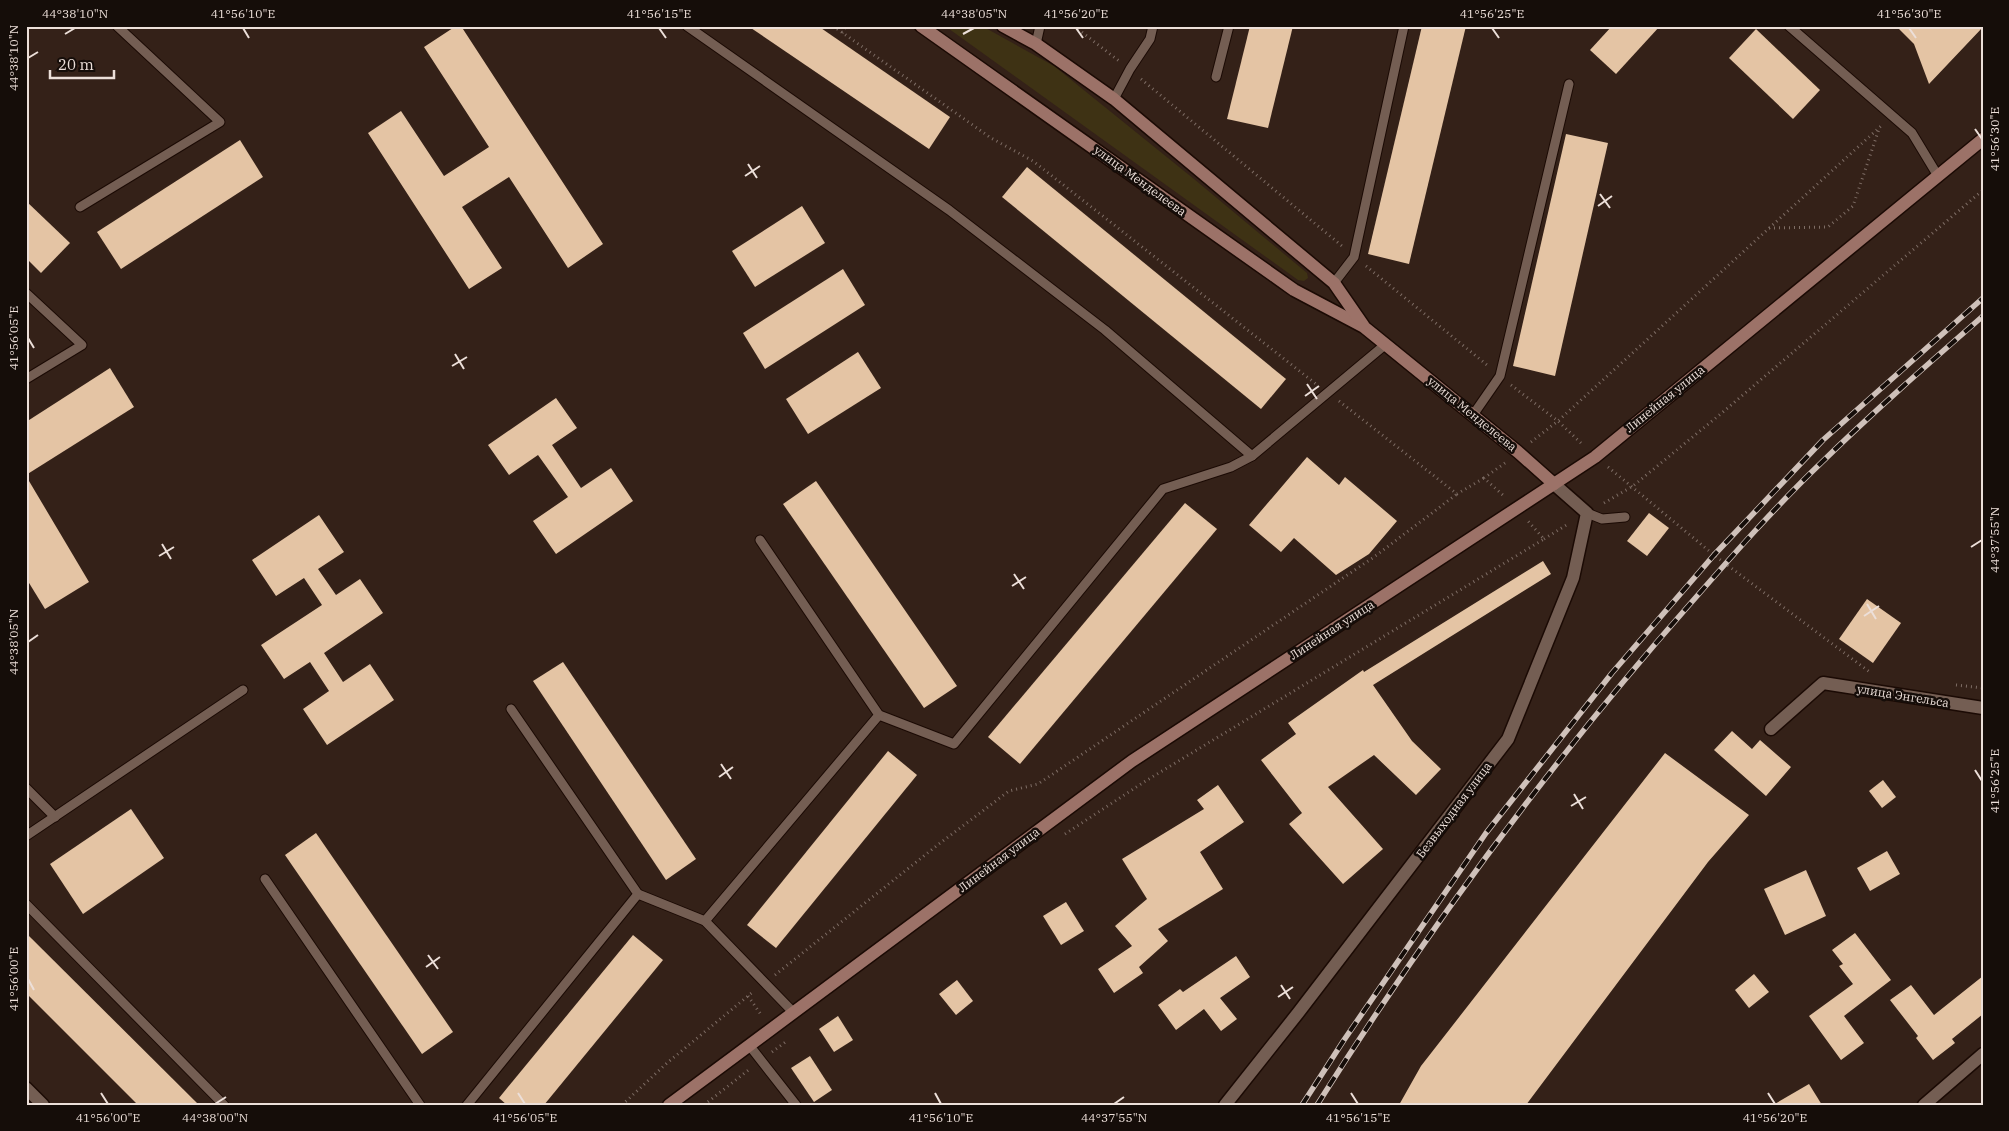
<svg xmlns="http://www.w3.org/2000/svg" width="2009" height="1131" font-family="'IBM Plex Serif',serif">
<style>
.green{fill:#3e3214}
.building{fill:#e4c4a4}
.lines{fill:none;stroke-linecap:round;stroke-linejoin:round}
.lane-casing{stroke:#1b0a04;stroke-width:11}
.street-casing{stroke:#1b0a04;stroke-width:15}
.secondary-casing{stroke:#1b0a04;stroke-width:15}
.path{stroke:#7e6d65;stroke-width:3;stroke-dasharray:1 4;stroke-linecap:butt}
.lane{stroke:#745e53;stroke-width:9}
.street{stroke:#745e53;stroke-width:12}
.secondary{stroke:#9c7268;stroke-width:12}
.rail-casing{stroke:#cfc1ba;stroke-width:5.5}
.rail{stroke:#150d09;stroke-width:4;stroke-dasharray:11;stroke-linecap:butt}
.ticks{fill:none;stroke:#ecdfd9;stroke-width:2}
.labels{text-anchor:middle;stroke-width:5;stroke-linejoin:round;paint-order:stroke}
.street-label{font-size:12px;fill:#ecdfd9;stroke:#150d09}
.neatline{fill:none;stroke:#ecdfd9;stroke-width:2}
.ticks-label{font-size:12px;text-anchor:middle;fill:#ecdfd9}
</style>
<rect width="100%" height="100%" fill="#342118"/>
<path class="green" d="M 945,26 L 982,26 L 1054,66 L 1194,179 L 1307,273 L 1308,278 L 1304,281 L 1298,280 Z"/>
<g class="building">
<path d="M 456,26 L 461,26 L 603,244 L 568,268 L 509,177 L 462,207 L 502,268 L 469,289 L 368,133 L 401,111 L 444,176 L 489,147 L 424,47 Z"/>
<path d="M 748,26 L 818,26 L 950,117 L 929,149 Z"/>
<path d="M 1250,26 L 1293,26 L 1268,128 L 1227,119 Z"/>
<path d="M 1422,26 L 1466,26 L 1409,264 L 1368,254 Z"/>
<path d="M 1612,26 L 1660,26 L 1616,74 L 1590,50 Z"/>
<path d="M 1896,26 L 1983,26 L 1983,27 L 1929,84 L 1914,44 Z"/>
<path d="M 1756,29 L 1820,90 L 1793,119 L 1729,58 Z"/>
<path d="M 1566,134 L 1608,143 L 1555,376 L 1513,366 Z"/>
<path d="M 240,140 L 263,177 L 121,269 L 97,232 Z"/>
<path d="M 1027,167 L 1286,379 L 1261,409 L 1002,197 Z"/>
<path d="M 26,201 L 70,243 L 41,273 L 26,258 Z"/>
<path d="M 802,206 L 825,243 L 755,287 L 732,251 Z"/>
<path d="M 843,269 L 865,305 L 765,369 L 743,333 Z"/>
<path d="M 858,352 L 881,388 L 808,434 L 786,399 Z"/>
<path d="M 110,368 L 134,407 L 26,475 L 26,422 Z"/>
<path d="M 556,398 L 577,428 L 552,445 L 581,488 L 611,468 L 633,501 L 556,554 L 533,521 L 568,497 L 538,455 L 509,475 L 488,445 Z"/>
<path d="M 1307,457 L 1339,485 L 1345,477 L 1397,521 L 1369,554 L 1336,575 L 1294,538 L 1281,552 L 1249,525 Z"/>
<path d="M 26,476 L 89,582 L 45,609 L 26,578 Z"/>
<path d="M 816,481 L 957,686 L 924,708 L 783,504 Z"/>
<path d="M 1185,503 L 1217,529 L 1020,764 L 988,737 Z"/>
<path d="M 1649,513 L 1669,528 L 1647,556 L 1627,541 Z"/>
<path d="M 319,515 L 344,552 L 318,569 L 336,595 L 360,579 L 383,613 L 324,653 L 343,682 L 370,664 L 394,700 L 327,745 L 303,709 L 329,691 L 310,662 L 284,679 L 261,645 L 322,605 L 304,578 L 276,596 L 252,560 Z"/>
<path d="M 1543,561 L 1551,574 L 1373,685 L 1412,741 L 1441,769 L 1416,795 L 1374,755 L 1328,787 L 1383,849 L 1343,884 L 1289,824 L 1302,813 L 1261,760 L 1296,734 L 1288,723 L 1363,670 L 1364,672 Z"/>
<path d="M 1867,599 L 1901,623 L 1873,663 L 1839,639 Z"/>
<path d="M 563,662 L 696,859 L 666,880 L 533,681 Z"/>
<path d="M 1732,731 L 1752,749 L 1760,740 L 1791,767 L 1766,796 L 1714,750 Z"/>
<path d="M 888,751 L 917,775 L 776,948 L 747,925 Z"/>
<path d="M 1665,753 L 1749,815 L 1708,862 L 1526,1105 L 1399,1105 L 1421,1066 Z"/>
<path d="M 1883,780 L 1896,797 L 1882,808 L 1869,791 Z"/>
<path d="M 1218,785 L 1244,822 L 1200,852 L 1223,889 L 1158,929 L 1168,941 L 1139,967 L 1143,973 L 1114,993 L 1098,969 L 1132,946 L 1115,926 L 1147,899 L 1122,859 L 1204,809 L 1197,800 Z"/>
<path d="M 131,809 L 164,858 L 83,914 L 50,864 Z"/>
<path d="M 316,833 L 453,1032 L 422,1054 L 285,855 Z"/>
<path d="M 1887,851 L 1900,874 L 1870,891 L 1857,868 Z"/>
<path d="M 1806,870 L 1826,916 L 1785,935 L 1764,889 Z"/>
<path d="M 1066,902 L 1084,931 L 1061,945 L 1043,916 Z"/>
<path d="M 26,933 L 199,1105 L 138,1105 L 26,993 Z"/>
<path d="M 1855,933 L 1891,980 L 1844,1016 L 1864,1043 L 1841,1060 L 1809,1016 L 1853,984 L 1839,966 L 1843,964 L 1832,950 Z"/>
<path d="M 633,935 L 663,960 L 544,1105 L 507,1105 L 499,1098 Z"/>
<path d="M 1236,956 L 1250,977 L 1220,998 L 1237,1019 L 1221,1031 L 1204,1009 L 1176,1030 L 1158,1005 L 1180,989 L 1183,992 Z"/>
<path d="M 1754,974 L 1769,992 L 1749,1008 L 1735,990 Z"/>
<path d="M 1983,976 L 1983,1014 L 1952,1039 L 1955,1043 L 1933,1060 L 1916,1038 L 1918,1036 L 1890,1000 L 1911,985 L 1934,1015 Z"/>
<path d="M 957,980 L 973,1001 L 956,1015 L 939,994 Z"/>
<path d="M 838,1016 L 853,1040 L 834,1052 L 819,1029 Z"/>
<path d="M 810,1056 L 832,1090 L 814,1102 L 791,1068 Z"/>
<path d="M 1809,1084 L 1822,1105 L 1773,1105 Z"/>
</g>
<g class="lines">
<g class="lane-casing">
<g id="lane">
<path d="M 687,26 L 949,210 L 1105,330 L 1252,456"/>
<path d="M 1789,26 L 1912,133 L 1938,176"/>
<path d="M 1036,44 L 1040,26"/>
<path d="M 1216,77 L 1229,26"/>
<path d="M 1114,99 L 1130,69 L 1150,39 L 1153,26"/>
<path d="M 80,207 L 220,122 L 117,26"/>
<path d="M 1334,283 L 1354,257 L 1404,26"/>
<path d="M 26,293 L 82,345 L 26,379"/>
<path d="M 1473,415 L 1500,376 L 1569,84"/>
<path d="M 1587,513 L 1602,519 L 1625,517"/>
<path d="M 879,715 L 954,744 L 1163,489 L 1231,467 L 1252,456 L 1386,344"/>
<path d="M 26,788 L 55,817"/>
<path d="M 26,836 L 243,690"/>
<path d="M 265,879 L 420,1105"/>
<path d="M 638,894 L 705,921 L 794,1013"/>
<path d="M 26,904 L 224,1105"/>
<path d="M 705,921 L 879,715 L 760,540"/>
<path d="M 749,1045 L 796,1105"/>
<path d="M 467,1105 L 638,894 L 511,709"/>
</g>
</g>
<g class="street-casing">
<g id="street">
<path d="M 1771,729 L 1823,683 L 1983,708"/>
<path d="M 26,1088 L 43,1105"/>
<path d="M 1225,1105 L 1298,1013 L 1508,739 L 1573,578 L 1587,513 L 1554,484"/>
<path d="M 1924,1105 L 1983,1054"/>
</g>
</g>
<g class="secondary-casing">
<g id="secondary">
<path d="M 921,26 L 1294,290 L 1364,327 L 1518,452 L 1554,484"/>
<path d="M 1003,26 L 1036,44 L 1114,99 L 1334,283 L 1363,325"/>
<path d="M 669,1105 L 1132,761 L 1595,457 L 1983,139"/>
</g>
</g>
<g class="path">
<path d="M 833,26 L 991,138 L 1033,161 L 1316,384"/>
<path d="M 1074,26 L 1119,61"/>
<path d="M 842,33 L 846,26"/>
<path d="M 1141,79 L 1342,246"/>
<path d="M 1769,228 L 1828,227 L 1853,206 L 1879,129"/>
<path d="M 1366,266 L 1487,365"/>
<path d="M 1511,385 L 1558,421 L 1583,445"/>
<path d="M 1339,401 L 1457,494 L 1484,478"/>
<path d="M 1531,442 L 1558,421 L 1881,126"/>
<path d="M 1505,463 L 1484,478 L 1505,497"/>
<path d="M 1608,467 L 1714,555 L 1871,673"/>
<path d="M 1604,503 L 1633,486 L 1723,412 L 1983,190"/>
<path d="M 1544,539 L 1568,524"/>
<path d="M 1956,685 L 1983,688"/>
<path d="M 1065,834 L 1144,782 L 1544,539 L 1527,520"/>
<path d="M 775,975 L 935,847 L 1009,791 L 1038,784 L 1374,557 L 1457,494"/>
<path d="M 748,996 L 762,1016"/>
<path d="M 772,1052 L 787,1041"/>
<path d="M 622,1105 L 667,1063 L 754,991"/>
<path d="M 704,1105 L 751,1068"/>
</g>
<use href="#lane" class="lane"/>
<use href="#street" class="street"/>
<use href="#secondary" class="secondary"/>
<g class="rail-casing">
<g id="rail">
<path d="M 1302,1105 L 1344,1040 L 1486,833 L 1612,673 L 1714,555 L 1823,440 L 1983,298"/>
<path d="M 1317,1105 C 1428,929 1552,760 1690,604 C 1732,556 1775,507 1821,463 C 1873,412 1928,364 1983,316"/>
</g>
</g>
<use href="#rail" class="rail"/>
</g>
<path class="ticks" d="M 243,28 L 249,38M 659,28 L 666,38M 1076,28 L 1083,38M 1492,28 L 1499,38M 1909,28 L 1916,38M 65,34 L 75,28M 963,34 L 974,28M 28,58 L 38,52M 1975,129 L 1982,139M 748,164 L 757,178M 745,176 L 760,166M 1600,194 L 1610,208M 1598,206 L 1612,196M 28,338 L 34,348M 455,354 L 464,369M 452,366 L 467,357M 1307,384 L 1317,399M 1305,396 L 1319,386M 162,544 L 171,559M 1971,547 L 1982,540M 159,556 L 174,547M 1014,574 L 1024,589M 1012,586 L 1026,577M 1867,604 L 1876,619M 1864,616 L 1879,606M 28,642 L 38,635M 721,764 L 731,779M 1975,770 L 1982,781M 719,777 L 733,767M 1574,794 L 1583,809M 1571,806 L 1586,797M 428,955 L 438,969M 426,967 L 440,957M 28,979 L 34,990M 1281,985 L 1290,999M 1278,997 L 1293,987M 101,1093 L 108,1104M 518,1093 L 525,1104M 935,1093 L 941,1104M 1351,1093 L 1358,1104M 1768,1093 L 1775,1104M 215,1104 L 226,1097M 1114,1104 L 1124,1097"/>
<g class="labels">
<g class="street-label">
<text transform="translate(1140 181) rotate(36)" y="4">улица Менделеева</text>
<text transform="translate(1665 399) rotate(-39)" y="4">Линейная улица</text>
<text transform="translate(1472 414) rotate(39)" y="4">улица Менделеева</text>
<text transform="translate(1332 630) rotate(-33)" y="4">Линейная улица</text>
<text transform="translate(1903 696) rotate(9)" y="4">улица Энгельса</text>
<text transform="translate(1454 810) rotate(-53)" y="4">Безвыходная улица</text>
<text transform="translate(999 860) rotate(-37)" y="4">Линейная улица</text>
</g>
</g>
<rect width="2009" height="1131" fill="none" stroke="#150d09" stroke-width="55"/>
<path d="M50 70v8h64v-8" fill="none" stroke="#ecdfd9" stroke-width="2.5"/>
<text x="58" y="70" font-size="15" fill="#ecdfd9" stroke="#150d09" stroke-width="4" paint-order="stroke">20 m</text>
<rect x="28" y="28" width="1954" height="1076" class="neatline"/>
<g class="ticks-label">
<text x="75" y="18">44°38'10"N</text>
<text x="243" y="18">41°56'10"E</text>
<text x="659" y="18">41°56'15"E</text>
<text x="974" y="18">44°38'05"N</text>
<text x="1076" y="18">41°56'20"E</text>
<text x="1492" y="18">41°56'25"E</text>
<text x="1909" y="18">41°56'30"E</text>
<text transform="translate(14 58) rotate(-90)" y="4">44°38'10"N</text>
<text transform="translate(1995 139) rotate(-90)" y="4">41°56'30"E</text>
<text transform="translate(14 338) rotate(-90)" y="4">41°56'05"E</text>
<text transform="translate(1995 540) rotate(-90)" y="4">44°37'55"N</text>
<text transform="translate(14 642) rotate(-90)" y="4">44°38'05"N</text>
<text transform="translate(1995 781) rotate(-90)" y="4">41°56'25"E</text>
<text transform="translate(14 979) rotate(-90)" y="4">41°56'00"E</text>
<text x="108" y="1122">41°56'00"E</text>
<text x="215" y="1122">44°38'00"N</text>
<text x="525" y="1122">41°56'05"E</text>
<text x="941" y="1122">41°56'10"E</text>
<text x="1114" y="1122">44°37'55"N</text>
<text x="1358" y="1122">41°56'15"E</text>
<text x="1775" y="1122">41°56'20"E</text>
</g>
</svg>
